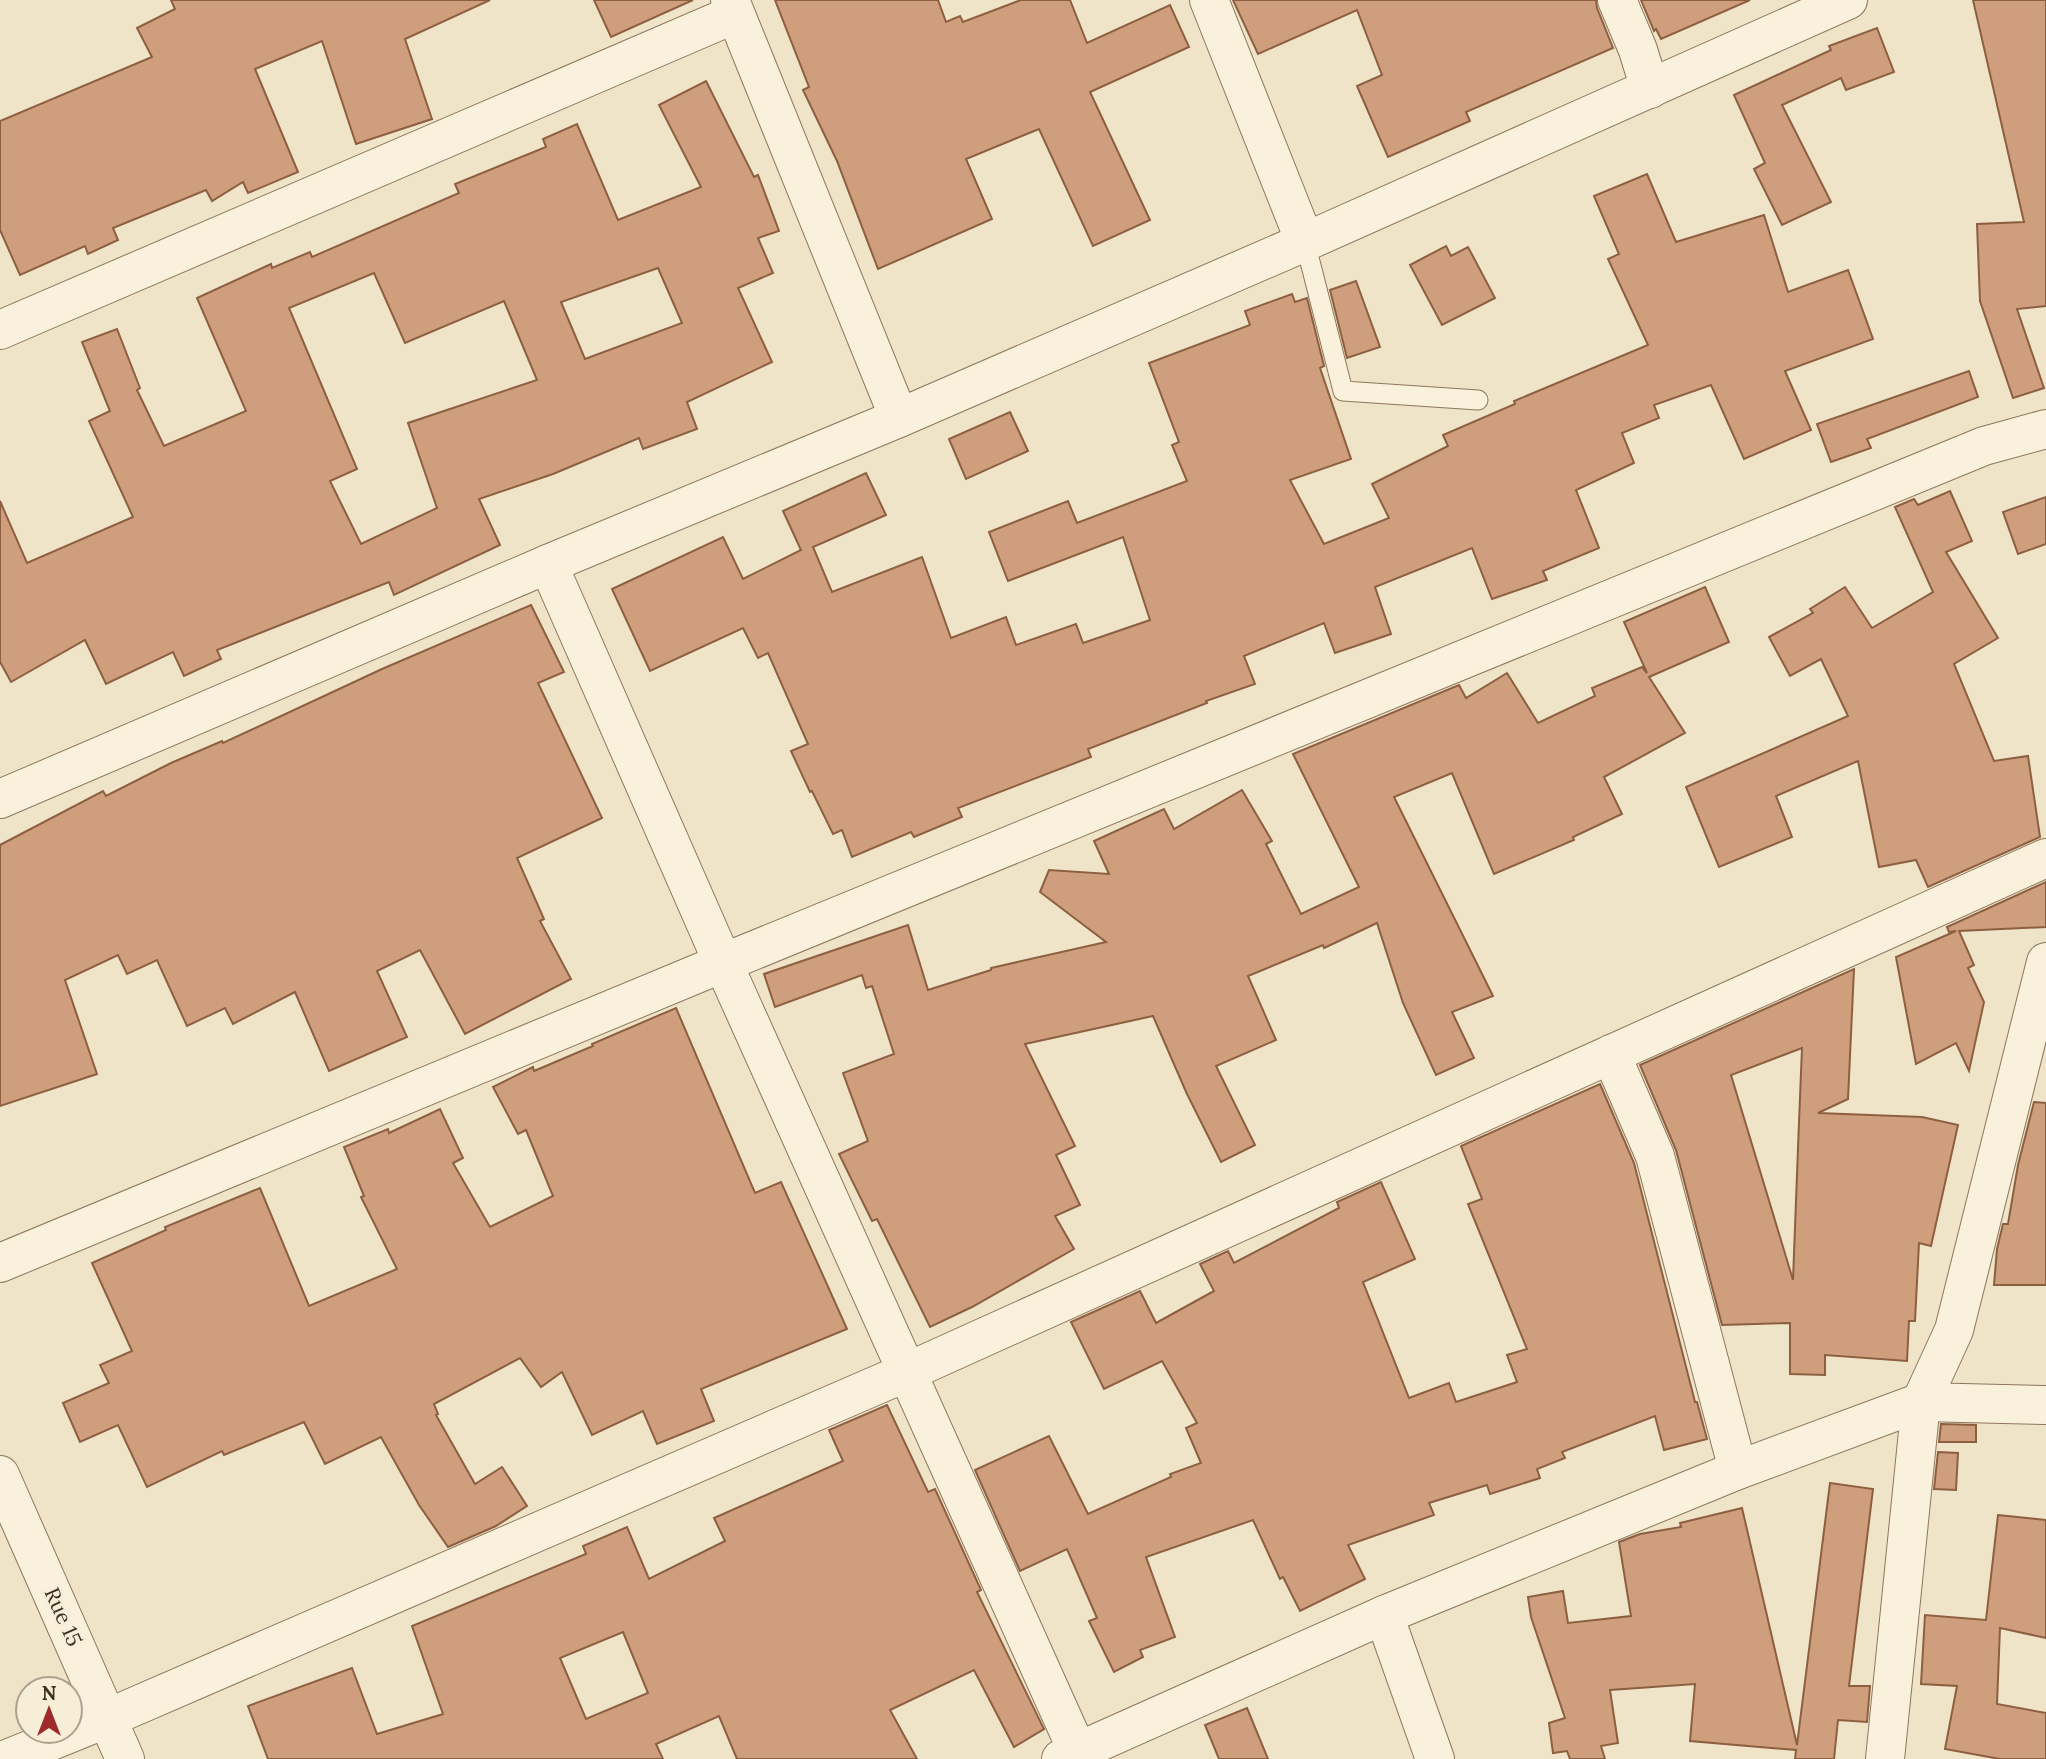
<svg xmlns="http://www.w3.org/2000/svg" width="2046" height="1759" font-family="Lora,serif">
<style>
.building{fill:#cf9f7d;stroke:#8d5f41;stroke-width:2;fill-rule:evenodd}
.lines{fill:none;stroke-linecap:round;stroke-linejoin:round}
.lane-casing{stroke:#8d765c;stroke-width:21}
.street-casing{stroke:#8d765c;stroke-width:40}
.lane{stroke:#faf1dc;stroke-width:19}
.street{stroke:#faf1dc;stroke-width:38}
.labels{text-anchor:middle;stroke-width:5;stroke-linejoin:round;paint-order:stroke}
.street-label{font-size:21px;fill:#3d2e20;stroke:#f7eed8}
</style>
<rect width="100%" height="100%" fill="#f0e4c8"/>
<g class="building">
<path d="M 171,0 L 490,0 L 405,39 L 432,119 L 356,144 L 322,41 L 255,69 L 298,172 L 248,193 L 243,182 L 212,201 L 206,190 L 113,228 L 118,240 L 88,254 L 85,246 L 20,275 L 0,230 L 0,121 L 152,57 L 137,28 L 175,9 Z"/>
<path d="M 594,0 L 693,0 L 611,37 Z"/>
<path d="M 775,0 L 938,0 L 946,22 L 960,16 L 963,22 L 1021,0 L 1070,0 L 1087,43 L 1170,5 L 1189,47 L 1090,92 L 1150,220 L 1093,246 L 1039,129 L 966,159 L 992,219 L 878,269 L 837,161 L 803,90 L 809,87 Z"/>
<path d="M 1233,0 L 1596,0 L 1597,8 L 1613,48 L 1466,112 L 1470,121 L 1388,157 L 1357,86 L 1382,75 L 1357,10 L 1258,54 Z"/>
<path d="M 1641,0 L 1750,0 L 1661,39 L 1656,29 L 1654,31 Z"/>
<path d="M 1973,0 L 2046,0 L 2046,306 L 2017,309 L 2044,388 L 2013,398 L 1980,301 L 1977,224 L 2024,222 Z"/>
<path d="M 1877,28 L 1894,72 L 1846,90 L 1841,78 L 1782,105 L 1831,202 L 1782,225 L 1754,169 L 1765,163 L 1734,95 L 1831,50 L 1829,46 Z"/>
<path d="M 706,81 L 754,177 L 758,175 L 779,231 L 758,238 L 773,273 L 738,288 L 772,362 L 687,402 L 697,429 L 643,449 L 639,438 L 553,474 L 479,499 L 500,545 L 394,595 L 389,582 L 217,650 L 221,659 L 184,676 L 173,652 L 106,684 L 85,640 L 11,682 L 0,662 L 0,501 L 27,563 L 133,517 L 89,421 L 110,411 L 82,342 L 117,329 L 140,388 L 137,390 L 164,446 L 246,411 L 197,298 L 271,264 L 272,268 L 310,252 L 312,257 L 459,193 L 455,184 L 546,147 L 543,139 L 577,124 L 618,220 L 701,187 L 659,105 ZM 658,268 L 682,323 L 585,359 L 561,302 ZM 374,273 L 405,343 L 504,301 L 537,380 L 408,423 L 437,508 L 361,544 L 330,481 L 357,469 L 289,308 Z"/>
<path d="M 1647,174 L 1676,242 L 1764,215 L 1788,292 L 1848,270 L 1873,339 L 1785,371 L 1811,430 L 1744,459 L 1711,385 L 1654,405 L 1659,418 L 1622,433 L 1634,463 L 1576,490 L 1599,548 L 1543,571 L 1547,580 L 1492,599 L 1472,548 L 1375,587 L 1391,634 L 1335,653 L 1324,623 L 1244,656 L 1255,684 L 1206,701 L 1207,703 L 1088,749 L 1091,757 L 958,808 L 962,817 L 914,837 L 911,832 L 852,857 L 842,830 L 833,834 L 812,791 L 810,792 L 791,751 L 808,744 L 768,653 L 758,658 L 743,628 L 650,671 L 612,589 L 723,537 L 743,579 L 801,550 L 783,511 L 866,473 L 886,515 L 813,547 L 832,592 L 922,557 L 951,638 L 1006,617 L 1016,645 L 1076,624 L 1083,643 L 1150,620 L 1123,537 L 1008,581 L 989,532 L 1068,501 L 1077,523 L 1187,481 L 1172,445 L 1179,442 L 1149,363 L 1250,325 L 1245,311 L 1292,294 L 1295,302 L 1307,298 L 1324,366 L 1320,368 L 1351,459 L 1290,480 L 1324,544 L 1389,518 L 1372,484 L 1448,446 L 1443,435 L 1515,404 L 1514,401 L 1648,345 L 1608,259 L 1619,254 L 1594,196 Z"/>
<path d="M 1446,246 L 1451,256 L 1468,247 L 1495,298 L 1442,325 L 1410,265 Z"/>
<path d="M 1356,281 L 1380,347 L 1347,358 L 1330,290 Z"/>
<path d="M 1969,371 L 1978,397 L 1867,439 L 1871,448 L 1831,462 L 1817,424 Z"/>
<path d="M 1010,412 L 1028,451 L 966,479 L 949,439 Z"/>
<path d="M 1950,491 L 1972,541 L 1946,552 L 1998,638 L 1954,664 L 1994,761 L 2028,756 L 2040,837 L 1928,887 L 1916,860 L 1879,867 L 1858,761 L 1776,796 L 1792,837 L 1719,867 L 1686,787 L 1848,716 L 1821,659 L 1790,676 L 1769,637 L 1813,613 L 1810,609 L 1845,587 L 1872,628 L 1933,592 L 1895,507 L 1914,499 L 1918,505 Z"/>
<path d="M 2046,497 L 2046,544 L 2018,554 L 2003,512 Z"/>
<path d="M 1705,587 L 1729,642 L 1649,677 L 1685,733 L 1604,777 L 1622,814 L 1573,837 L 1574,840 L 1494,874 L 1452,773 L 1394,797 L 1493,996 L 1452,1012 L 1474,1058 L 1436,1075 L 1403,1003 L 1377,923 L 1324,948 L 1323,945 L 1248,976 L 1276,1040 L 1216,1066 L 1255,1145 L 1221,1162 L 1187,1094 L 1153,1016 L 1025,1044 L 1075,1146 L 1056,1155 L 1080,1205 L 1055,1216 L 1074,1249 L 972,1307 L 930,1327 L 877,1219 L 872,1221 L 839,1154 L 868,1141 L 843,1073 L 894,1054 L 872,986 L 866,988 L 862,975 L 775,1007 L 764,974 L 908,925 L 928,990 L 991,970 L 991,968 L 1106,942 L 1040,892 L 1049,870 L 1109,874 L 1094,841 L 1164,809 L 1174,829 L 1242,790 L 1272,841 L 1266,844 L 1301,914 L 1359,887 L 1293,754 L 1459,685 L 1466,698 L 1507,673 L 1538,723 L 1595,696 L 1592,688 L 1642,667 L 1647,673 L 1624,622 Z"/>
<path d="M 531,605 L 564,672 L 538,683 L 602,818 L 517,858 L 544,919 L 540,921 L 571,979 L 465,1034 L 420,950 L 377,971 L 407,1037 L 329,1071 L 295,992 L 233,1024 L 225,1008 L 187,1026 L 157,960 L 127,974 L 118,955 L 65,980 L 97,1074 L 0,1106 L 0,845 L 103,791 L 106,796 L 171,763 L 222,741 L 223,743 L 382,669 Z"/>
<path d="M 2046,882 L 2046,927 L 1959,931 L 1974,965 L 1968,968 L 1984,1002 L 1969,1071 L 1956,1043 L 1916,1064 L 1896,957 L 1956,931 L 1949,932 L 1947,927 Z"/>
<path d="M 1854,969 L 1848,1099 L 1818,1113 L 1922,1117 L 1958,1125 L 1931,1246 L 1919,1243 L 1915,1321 L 1909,1321 L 1907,1361 L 1825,1355 L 1825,1375 L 1790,1374 L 1790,1323 L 1722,1325 L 1676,1150 L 1640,1065 ZM 1802,1048 L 1799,1122 L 1793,1280 L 1731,1075 Z"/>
<path d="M 676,1008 L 755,1193 L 781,1182 L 847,1329 L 701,1389 L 714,1421 L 657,1444 L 643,1411 L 592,1435 L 562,1372 L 541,1387 L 520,1358 L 434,1404 L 438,1414 L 436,1415 L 475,1484 L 502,1467 L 527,1506 L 496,1526 L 448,1547 L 419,1505 L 381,1437 L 325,1464 L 304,1422 L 224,1455 L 222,1451 L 147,1487 L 118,1425 L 80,1442 L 63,1403 L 109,1383 L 100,1365 L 132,1351 L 92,1263 L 166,1230 L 165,1227 L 260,1188 L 309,1306 L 397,1269 L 361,1197 L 364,1196 L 344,1147 L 388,1129 L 389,1133 L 440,1109 L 463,1158 L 453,1163 L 490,1227 L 553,1196 L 526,1130 L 518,1134 L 493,1087 L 533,1067 L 534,1071 L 593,1046 L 592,1044 Z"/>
<path d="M 1600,1084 L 1634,1163 L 1695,1402 L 1697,1402 L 1707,1439 L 1664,1450 L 1655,1416 L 1562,1452 L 1565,1458 L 1537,1469 L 1540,1478 L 1490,1494 L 1487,1485 L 1429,1503 L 1434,1515 L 1348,1545 L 1365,1579 L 1300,1611 L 1283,1577 L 1280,1579 L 1253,1520 L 1146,1557 L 1175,1637 L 1140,1650 L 1143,1657 L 1114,1672 L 1089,1621 L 1097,1618 L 1067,1549 L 1020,1571 L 975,1470 L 1049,1436 L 1088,1514 L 1171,1477 L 1170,1474 L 1201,1463 L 1186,1428 L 1197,1423 L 1162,1361 L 1104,1389 L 1071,1322 L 1140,1291 L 1156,1323 L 1214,1291 L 1200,1264 L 1228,1251 L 1234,1263 L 1339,1208 L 1337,1202 L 1381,1182 L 1415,1259 L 1363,1282 L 1409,1398 L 1449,1383 L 1456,1402 L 1517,1382 L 1507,1355 L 1527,1349 L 1468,1204 L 1482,1199 L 1461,1146 Z"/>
<path d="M 2034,1102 L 2046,1103 L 2046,1285 L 1994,1285 L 1997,1249 L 2003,1224 L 2008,1224 L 2018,1165 Z"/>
<path d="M 887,1405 L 928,1492 L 935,1489 L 981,1590 L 977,1592 L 1044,1729 L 1014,1747 L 974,1670 L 890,1710 L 917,1759 L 737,1759 L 719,1716 L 656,1744 L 663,1759 L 268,1759 L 248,1706 L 352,1668 L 377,1734 L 443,1714 L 412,1626 L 586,1554 L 583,1546 L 627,1527 L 649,1579 L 725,1541 L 714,1518 L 843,1461 L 829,1430 ZM 623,1632 L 648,1693 L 586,1719 L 560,1658 Z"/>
<path d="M 1941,1424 L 1976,1425 L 1976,1442 L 1939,1442 Z"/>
<path d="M 1938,1452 L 1958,1453 L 1956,1490 L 1934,1489 Z"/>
<path d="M 1830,1483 L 1873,1489 L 1849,1686 L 1870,1686 L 1867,1722 L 1838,1720 L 1834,1759 L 1795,1759 L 1796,1750 L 1690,1741 L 1695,1684 L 1610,1690 L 1618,1743 L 1601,1746 L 1605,1759 L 1570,1759 L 1567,1751 L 1553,1753 L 1549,1723 L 1565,1718 L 1531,1617 L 1528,1597 L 1563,1591 L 1568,1623 L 1631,1616 L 1619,1542 L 1640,1534 L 1681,1527 L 1680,1523 L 1742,1508 L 1797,1745 Z"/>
<path d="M 1998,1515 L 2046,1520 L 2046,1638 L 2000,1628 L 1997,1704 L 2046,1713 L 2046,1759 L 2000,1759 L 1945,1749 L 1957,1686 L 1921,1684 L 1925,1615 L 1986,1620 Z"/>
<path d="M 1247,1708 L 1268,1759 L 1219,1759 L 1205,1725 Z"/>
</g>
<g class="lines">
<g class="lane-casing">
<path id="lane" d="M 1305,242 L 1343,391 L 1478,400"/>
</g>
<g class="street-casing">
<g id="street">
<path d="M 730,0 L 899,418"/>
<path d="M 1209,0 L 1305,242"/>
<path d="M 1617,0 L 1638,50 L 1650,89"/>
<path d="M 0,330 L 735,14"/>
<path d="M 548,564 L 723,963 L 1081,1759"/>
<path d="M 0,799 L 548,564 L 899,418 L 1305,242 L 1848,0"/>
<path d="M 1611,1054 L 1655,1156 L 1738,1470"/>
<path d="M 0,1263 L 723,963 L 1984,446 L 2046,429"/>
<path d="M 0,1475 L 125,1759"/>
<path d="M 1384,1615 L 1435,1759"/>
<path d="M 7,1759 L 108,1718 L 907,1372 L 2046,858"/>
<path d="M 1061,1759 L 1384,1615 L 1738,1470 L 1921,1402 L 2046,1405"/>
<path d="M 1885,1759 L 1921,1402 L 1954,1330 L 2046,962"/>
</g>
</g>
<use href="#lane" class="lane"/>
<use href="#street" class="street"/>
</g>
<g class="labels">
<g class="street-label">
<text transform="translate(63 1617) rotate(66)" y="7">Rue 15</text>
</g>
</g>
<g transform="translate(49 1710)"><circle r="33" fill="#f7eed8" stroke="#ada18e" stroke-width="2"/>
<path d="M0-5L12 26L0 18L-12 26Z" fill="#9e2a2b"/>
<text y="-10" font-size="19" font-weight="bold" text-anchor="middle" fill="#3d2e20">N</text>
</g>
</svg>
